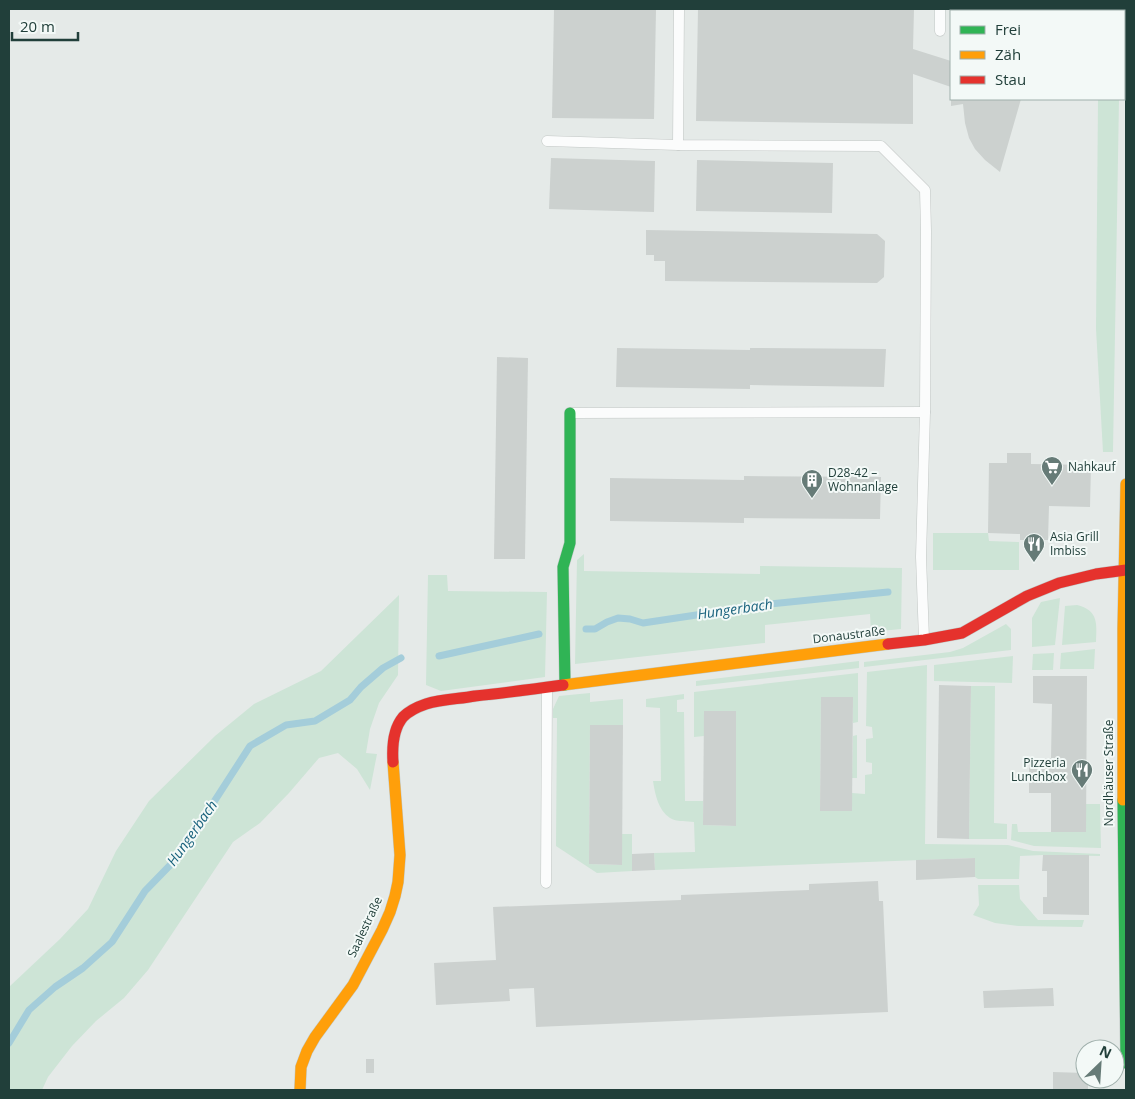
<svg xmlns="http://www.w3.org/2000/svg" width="1135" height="1099" font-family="'Open Sans',sans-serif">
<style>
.green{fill:#cde4d6}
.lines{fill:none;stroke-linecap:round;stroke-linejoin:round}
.stream{stroke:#a4cdda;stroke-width:7}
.building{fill:#ccd1cf}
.lane-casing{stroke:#c2c7c5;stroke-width:11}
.fast-casing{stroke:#c0c8c6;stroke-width:12}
.slow-casing{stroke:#c0c8c6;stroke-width:12}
.jam-casing{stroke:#c0c8c6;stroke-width:12}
.lane{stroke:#fbfcfc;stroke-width:10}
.fast{stroke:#30b455;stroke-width:11}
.slow{stroke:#ff9f0a;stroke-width:11}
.jam{stroke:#e5322d;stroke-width:11}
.labels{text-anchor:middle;stroke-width:4;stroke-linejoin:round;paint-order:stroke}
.poi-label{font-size:12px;fill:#213f3a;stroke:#f3f9f7;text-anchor:start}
.street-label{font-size:12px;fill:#213f3a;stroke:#f3f9f7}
.water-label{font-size:14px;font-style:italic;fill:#19627d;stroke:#f3f9f7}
</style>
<rect width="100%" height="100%" fill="#e5eae8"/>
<g class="green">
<path d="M 1098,99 L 1119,99 L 1113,452 L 1103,452 L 1096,329 Z"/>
<path d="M 933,533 L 988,533 L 989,541 L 1019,542 L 1019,570 L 933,570 Z"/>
<path d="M 584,554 L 584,571 L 760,574 L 760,566 L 902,568 L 901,629 L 871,632 L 870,614 L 765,625 L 765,643 L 575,664 L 577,560 Z"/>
<path d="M 428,575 L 447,575 L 448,591 L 547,592 L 545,677 L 441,691 L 426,685 Z"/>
<path d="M 399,595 L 398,675 L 379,703 L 370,729 L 366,753 L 377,754 L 370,790 L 357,769 L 338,753 L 319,758 L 289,793 L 260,823 L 233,842 L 148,970 L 124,998 L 96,1021 L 72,1046 L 48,1077 L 42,1090 L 9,1090 L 9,987 L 60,939 L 88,909 L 116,851 L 149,801 L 215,736 L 254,704 L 321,671 Z"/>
<path d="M 1060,598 L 1055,645 L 1032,647 L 1032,618 L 1041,602 Z"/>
<path d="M 1077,605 C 1098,610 1097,623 1096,642 L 1062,645 L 1065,606 Z"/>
<path d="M 1006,624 L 1011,629 L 1011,650 L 864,667 L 864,662 L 950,652 L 963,648 Z"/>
<path d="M 1095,649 L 1094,669 L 1060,669 L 1061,653 Z"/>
<path d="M 1054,653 L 1053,670 L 1032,670 L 1033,654 Z"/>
<path d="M 1013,656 L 1012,683 L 934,681 L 934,665 Z"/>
<path d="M 859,661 L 859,668 L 696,686 L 696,681 Z"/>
<path d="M 927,665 L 925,844 L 1008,845 L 1033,851 L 1100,854 L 1100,856 L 1043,855 L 1020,856 L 1019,879 L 978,879 L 975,877 L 974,858 L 655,870 L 654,853 L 695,852 L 694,822 C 687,821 676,822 670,818 C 658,810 655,794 653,781 L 661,781 L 660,708 L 646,707 L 646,699 L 684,694 L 684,699 L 677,700 L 677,712 L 684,712 L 685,801 L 703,801 L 703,825 L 735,826 L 736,711 L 704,711 L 704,736 L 694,737 L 694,692 L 858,673 L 858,722 L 853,723 L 853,698 L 821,697 L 820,811 L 852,811 L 852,793 L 865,794 L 865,775 L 872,774 L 872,763 L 866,762 L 866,739 L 873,738 L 872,727 L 866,726 L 867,672 Z"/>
<path d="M 971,686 L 995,686 L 994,823 L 1007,824 L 1007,839 L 969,839 Z"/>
<path d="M 590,693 L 590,702 L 623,699 L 623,725 L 590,725 L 589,864 L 622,865 L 622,834 L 632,834 L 632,871 L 597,873 L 556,846 L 557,718 L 553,718 L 553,709 L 559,696 Z"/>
<path d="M 857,735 L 857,778 L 852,778 L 853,736 Z"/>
<path d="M 1086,804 L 1100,804 L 1101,848 L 1034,846 L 1011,840 L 1012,824 L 1017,824 L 1018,832 L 1086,832 Z"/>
<path d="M 978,885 L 1019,885 L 1020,899 L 1038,920 L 1084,920 L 1082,927 L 1019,926 L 995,923 L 973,915 L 979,905 Z"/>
</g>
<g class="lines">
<g class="stream">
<path d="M 586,629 L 595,629 L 607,622 L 618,618 L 630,619 L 643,623 L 770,604 L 888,592"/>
<path d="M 439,656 L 539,634"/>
<path d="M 9,1043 L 29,1010 L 55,987 L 83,968 L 112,942 L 145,891 L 179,856 L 250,746 L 286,725 L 315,721 L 350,700 L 361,687 L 383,668 L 401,658"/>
</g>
</g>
<g class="building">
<path d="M 554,9 L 656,9 L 654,119 L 552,118 Z"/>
<path d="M 698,9 L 914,9 L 913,49 L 951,61 L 951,87 L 913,74 L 913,124 L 696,121 Z"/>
<rect x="964" y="9" width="40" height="2"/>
<path d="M 951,99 L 1021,99 L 1000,172 L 985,160 L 975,149 L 969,138 L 965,123 L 963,104 L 951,106 Z"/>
<path d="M 551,158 L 655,161 L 654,212 L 549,209 Z"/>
<path d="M 697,160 L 833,163 L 832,213 L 696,211 Z"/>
<path d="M 646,230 L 877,234 L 885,241 L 884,277 L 877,283 L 665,281 L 665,261 L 654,261 L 654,255 L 646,255 Z"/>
<path d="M 617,348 L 750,350 L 750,348 L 886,349 L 884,387 L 750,385 L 750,389 L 616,387 Z"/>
<path d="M 497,357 L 528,358 L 525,559 L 494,559 Z"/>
<path d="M 1007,453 L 1031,453 L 1031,464 L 1091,465 L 1090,507 L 1049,506 L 1048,540 L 1020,540 L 1020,534 L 988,533 L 989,463 L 1007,463 Z"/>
<path d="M 744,476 L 881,477 L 880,519 L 744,518 L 744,523 L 610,521 L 610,478 L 744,480 Z"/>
<path d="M 1033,676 L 1087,676 L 1086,832 L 1051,832 L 1051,793 L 1029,793 L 1029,758 L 1051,758 L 1052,704 L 1033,703 Z"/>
<path d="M 939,685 L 971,686 L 969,839 L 937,838 Z"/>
<path d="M 821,697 L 853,697 L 852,811 L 820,811 Z"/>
<path d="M 704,711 L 736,711 L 736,826 L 703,825 Z"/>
<path d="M 590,725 L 623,725 L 622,865 L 589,864 Z"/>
<path d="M 654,853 L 655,870 L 632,871 L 632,854 Z"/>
<path d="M 1043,855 L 1089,855 L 1089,915 L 1043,914 L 1043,897 L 1047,897 L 1047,871 L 1042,871 Z"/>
<path d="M 975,858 L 975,877 L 916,880 L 916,860 Z"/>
<path d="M 878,881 L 879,901 L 883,901 L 888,1012 L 536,1027 L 534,988 L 509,989 L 510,1001 L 436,1005 L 434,963 L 496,960 L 493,907 L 681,900 L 681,895 L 809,890 L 809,884 Z"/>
<path d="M 1053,988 L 1054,1006 L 984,1008 L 983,991 Z"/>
<rect x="366" y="1059" width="8" height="14"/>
<path d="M 1053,1072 L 1085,1073 L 1085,1079 L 1088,1079 L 1088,1090 L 1053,1090 Z"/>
</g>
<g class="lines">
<g class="lane-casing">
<g id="lane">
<path d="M 940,31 L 940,9"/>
<path d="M 547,141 L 678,145 L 881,146 L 925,190 L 926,231 L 925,412 L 921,557 L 924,639"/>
<path d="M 678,145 L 679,9"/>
<path d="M 571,413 L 925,412"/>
<path d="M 546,883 L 547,689"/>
</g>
</g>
<g class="fast-casing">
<g id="fast">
<path d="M 565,685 L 563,567 L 570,543 L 570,413"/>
<path d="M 1123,800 L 1126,1063"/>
</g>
</g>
<g class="slow-casing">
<g id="slow">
<path d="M 563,685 L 888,644"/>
<path d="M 1123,800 L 1123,629 L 1126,484"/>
<path d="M 300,1090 L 301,1067 L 307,1051 L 315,1037 L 353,985 L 382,930 L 390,912 L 395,896 L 398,882 L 400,855 L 393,762"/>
</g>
</g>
<g class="jam-casing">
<g id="jam">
<path d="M 888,644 L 924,640 L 962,633 L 1027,596 L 1059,583 L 1096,574 L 1126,570"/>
<path d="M 393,762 C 392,747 393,729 403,717 C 409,711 417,707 426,704 C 442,699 459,699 475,696 C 504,693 534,689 563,685"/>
</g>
</g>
<use href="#lane" class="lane"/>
<use href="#fast" class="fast"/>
<use href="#slow" class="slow"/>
<use href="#jam" class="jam"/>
</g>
<defs>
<g id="supermarket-pin" transform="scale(1.125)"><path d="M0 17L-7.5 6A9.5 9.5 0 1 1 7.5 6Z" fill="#667b77" stroke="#f3f9f7"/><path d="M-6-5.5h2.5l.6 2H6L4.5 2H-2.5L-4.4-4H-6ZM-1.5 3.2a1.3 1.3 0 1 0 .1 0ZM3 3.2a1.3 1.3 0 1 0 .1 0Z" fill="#fff"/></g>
<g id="building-pin" transform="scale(1.125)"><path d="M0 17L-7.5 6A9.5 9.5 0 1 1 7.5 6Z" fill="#667b77" stroke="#f3f9f7"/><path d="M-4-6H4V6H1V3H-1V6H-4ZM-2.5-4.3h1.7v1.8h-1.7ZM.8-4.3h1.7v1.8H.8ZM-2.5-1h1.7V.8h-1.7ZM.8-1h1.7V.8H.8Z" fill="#fff"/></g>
<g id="restaurant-pin" transform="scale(1.125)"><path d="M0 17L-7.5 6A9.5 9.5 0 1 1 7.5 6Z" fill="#667b77" stroke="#f3f9f7"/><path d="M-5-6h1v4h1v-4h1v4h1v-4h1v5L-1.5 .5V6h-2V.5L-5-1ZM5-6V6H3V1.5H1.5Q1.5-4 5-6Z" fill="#fff"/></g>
</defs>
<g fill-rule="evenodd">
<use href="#supermarket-pin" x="1052" y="467"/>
<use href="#building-pin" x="812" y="480"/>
<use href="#restaurant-pin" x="1034" y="544"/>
<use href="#restaurant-pin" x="1082" y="770"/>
</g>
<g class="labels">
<g class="poi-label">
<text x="1068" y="471">Nahkauf</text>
<text x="828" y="477">D28-42 –<tspan x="828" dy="14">Wohnanlage</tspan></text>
<text x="1050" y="541">Asia Grill<tspan x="1050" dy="14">Imbiss</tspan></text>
<text x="1066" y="767" text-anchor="end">Pizzeria<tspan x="1066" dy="14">Lunchbox</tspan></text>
</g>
<g class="street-label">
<text transform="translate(849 635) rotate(-7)" y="4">Donaustraße</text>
<text transform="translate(1109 773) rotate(-90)" y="4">Nordhäuser Straße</text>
<text transform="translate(365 927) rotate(-65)" y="4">Saalestraße</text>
</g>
<g class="water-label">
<text transform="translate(735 609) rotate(-8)" y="5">Hungerbach</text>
<text transform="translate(192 833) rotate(-55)" y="5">Hungerbach</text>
</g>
</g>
<rect width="1135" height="1099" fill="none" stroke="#213f3a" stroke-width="20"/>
<rect x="950" y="10" width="175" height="90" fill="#f3f9f7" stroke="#9fafab"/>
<rect x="960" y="26" width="25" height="8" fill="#30b455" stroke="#9fafab"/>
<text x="995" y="35" font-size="15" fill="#213f3a">Frei</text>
<rect x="960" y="51" width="25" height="8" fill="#ff9f0a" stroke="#9fafab"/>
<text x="995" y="60" font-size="15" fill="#213f3a">Zäh</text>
<rect x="960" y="76" width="25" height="8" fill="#e5322d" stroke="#9fafab"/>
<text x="995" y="85" font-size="15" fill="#213f3a">Stau</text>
<g transform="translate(1100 1064) rotate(25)"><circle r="24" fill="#f3f9f7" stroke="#9fafab"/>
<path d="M0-4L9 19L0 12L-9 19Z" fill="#667b77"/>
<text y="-8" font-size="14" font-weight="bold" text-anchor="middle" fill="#213f3a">N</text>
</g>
<path d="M12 32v8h66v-8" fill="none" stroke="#213f3a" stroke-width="2.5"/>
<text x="20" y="32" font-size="15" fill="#213f3a" stroke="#f3f9f7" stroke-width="4" paint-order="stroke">20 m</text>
</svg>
